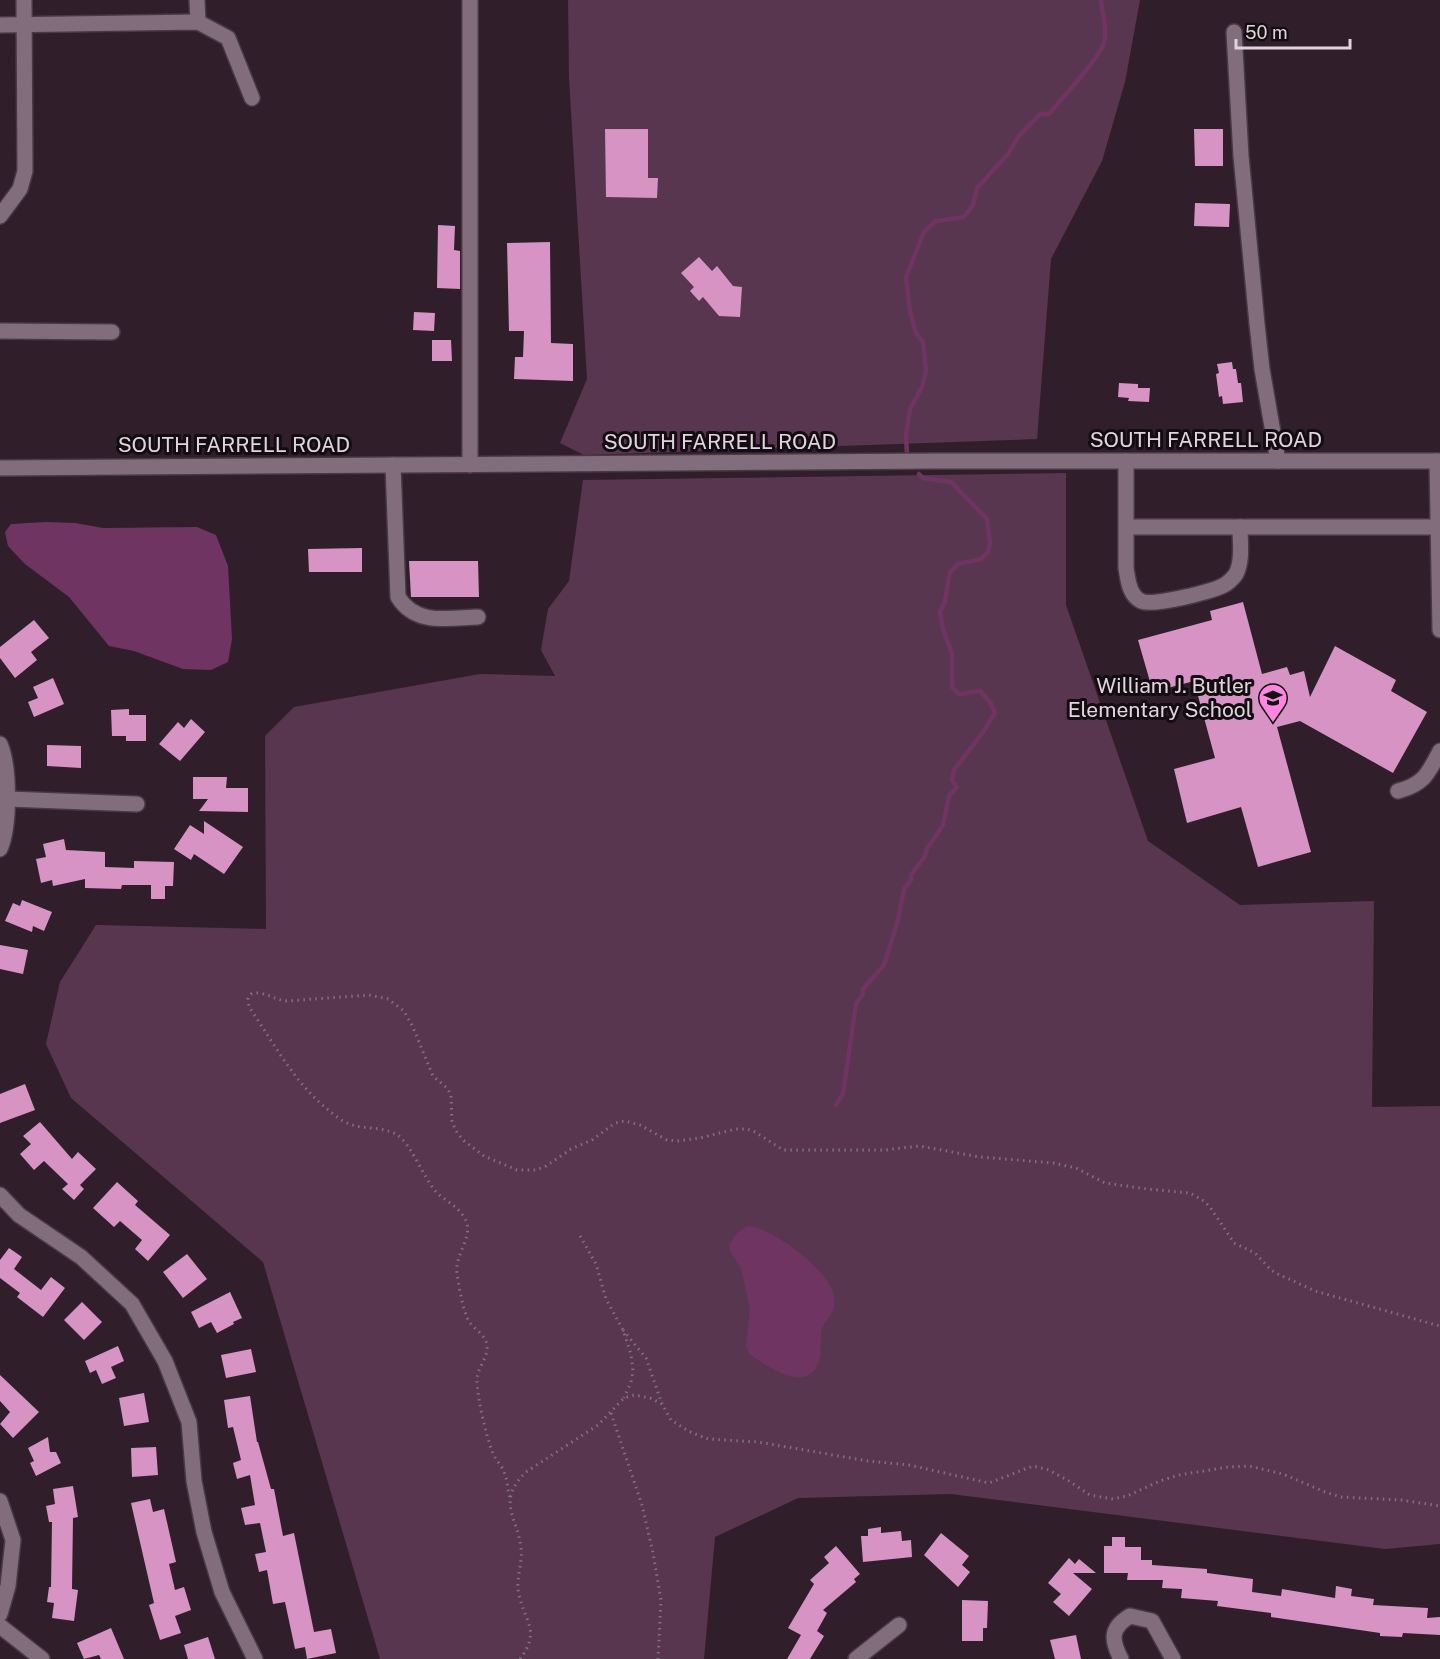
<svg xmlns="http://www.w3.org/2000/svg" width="1440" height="1659" font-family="'Public Sans',sans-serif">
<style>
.green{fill:#59364f}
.water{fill:#6f3461}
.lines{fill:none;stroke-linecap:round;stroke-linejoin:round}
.stream{stroke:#6f3461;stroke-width:4.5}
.building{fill:#d693c3}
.minor-casing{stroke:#473a44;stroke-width:18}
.path{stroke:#80727c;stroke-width:3;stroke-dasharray:1.5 4.5;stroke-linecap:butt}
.minor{stroke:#816d7b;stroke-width:15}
.labels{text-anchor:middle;stroke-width:6;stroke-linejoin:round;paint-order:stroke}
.street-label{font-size:21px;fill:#e1d5dd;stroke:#130c11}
.poi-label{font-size:21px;fill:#e1d5dd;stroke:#130c11;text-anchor:end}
</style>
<rect width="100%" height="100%" fill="#301f2b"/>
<g class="green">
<path d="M 568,0 L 1140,0 L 1125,82 L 1102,161 L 1051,259 L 1037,439 L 584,455 L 560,443 L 587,379 L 569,78 Z"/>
<path d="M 1066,473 L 1066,605 L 1148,841 L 1240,905 L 1374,901 L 1372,1107 L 1440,1106 L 1440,1544 L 1385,1549 L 951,1494 L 798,1498 L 715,1537 L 704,1659 L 380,1659 L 263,1262 L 71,1098 L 46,1044 L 60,982 L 96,925 L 266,929 L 265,736 L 294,707 L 480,674 L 555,676 L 541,650 L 548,609 L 569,581 L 583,480 Z"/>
</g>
<g class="water">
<path d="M 46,522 L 75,523 L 103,528 L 197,527 L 216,535 L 228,566 L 232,639 L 228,662 L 211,670 L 183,669 L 134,651 L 109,646 L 69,597 L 25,564 L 8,546 L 5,532 L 11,524 Z"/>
<path d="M 747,1226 C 771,1226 830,1271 834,1296 C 837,1317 822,1319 821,1334 C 820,1343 822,1358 817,1366 C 803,1393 766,1365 749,1354 L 746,1345 L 750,1309 L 741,1268 L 730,1251 L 729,1245 L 737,1233 Z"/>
</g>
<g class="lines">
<g class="stream">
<path d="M 907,455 L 906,435 L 910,409 L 922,387 L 926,371 L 923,342 L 916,333 L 910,311 L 906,277 L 924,232 L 936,221 L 964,217 L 973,205 L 977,188 L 1008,154 L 1019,136 L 1040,114 L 1049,114 C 1062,98 1098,60 1104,43 C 1108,30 1102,13 1101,0"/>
<path d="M 836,1105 L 843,1094 L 856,1004 L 863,994 L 863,989 L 884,965 L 898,920 L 904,889 L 911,880 L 911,875 L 925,856 L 927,849 L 943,825 L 949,796 L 957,787 L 952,780 L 954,770 L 983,732 L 995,713 L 990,702 L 980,691 L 959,694 L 952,687 L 952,654 L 943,629 L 940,612 L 945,601 L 950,572 L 958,564 L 981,559 L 988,552 L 990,543 L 987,519 L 951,482 L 923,478 L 919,474"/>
</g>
</g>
<g class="building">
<path d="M 605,129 L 648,129 L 648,178 L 658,178 L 657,198 L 606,197 Z"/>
<path d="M 1194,129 L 1223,129 L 1223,166 L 1195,166 Z"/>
<path d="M 1195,203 L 1230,204 L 1229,227 L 1194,226 Z"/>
<path d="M 438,225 L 455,226 L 454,250 L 460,251 L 460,289 L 437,288 Z"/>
<path d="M 550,242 L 551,343 L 573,344 L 573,381 L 514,379 L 515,357 L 523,357 L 524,331 L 509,331 L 507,243 Z"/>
<path d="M 699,257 L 712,271 L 717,266 L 733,286 L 742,287 L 740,317 L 719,316 L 703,297 L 699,301 L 690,291 L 694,287 L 681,273 Z"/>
<path d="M 414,312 L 435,313 L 434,331 L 413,330 Z"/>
<path d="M 432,340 L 451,340 L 452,361 L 432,361 Z"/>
<path d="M 1232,362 L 1233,369 L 1236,369 L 1238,383 L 1241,383 L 1243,402 L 1223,404 L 1222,396 L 1219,397 L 1216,374 L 1219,373 L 1217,364 Z"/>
<path d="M 1119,383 L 1138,384 L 1138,388 L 1150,388 L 1149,402 L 1128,401 L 1129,398 L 1118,397 Z"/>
<path d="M 362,548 L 362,572 L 309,572 L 308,549 Z"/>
<path d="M 409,561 L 478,561 L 479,597 L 411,597 Z"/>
<path d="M 1243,602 L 1262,674 L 1287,667 L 1290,675 L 1304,671 L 1310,697 L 1335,646 L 1396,680 L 1391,691 L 1427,712 L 1393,773 L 1300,721 L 1277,727 L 1311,852 L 1258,867 L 1241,807 L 1187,823 L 1174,769 L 1215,758 L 1194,681 L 1153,692 L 1138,640 L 1212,620 L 1210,611 Z"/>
<path d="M 34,620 L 49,638 L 31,652 L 37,660 L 15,678 L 0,658 L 0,647 Z"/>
<path d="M 53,678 L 64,704 L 34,717 L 28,702 L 38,698 L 33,687 Z"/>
<path d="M 129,709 L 129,715 L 146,715 L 146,741 L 126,741 L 126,736 L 112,736 L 111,710 Z"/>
<path d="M 191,719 L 205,732 L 180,761 L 159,744 L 178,722 L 184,728 Z"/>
<path d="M 47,745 L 81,746 L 81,768 L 47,766 Z"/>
<path d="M 193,777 L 227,777 L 226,788 L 248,788 L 248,812 L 199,811 L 208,799 L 193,799 Z"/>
<path d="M 204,821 L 243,847 L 224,874 L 194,854 L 191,860 L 174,849 L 190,825 L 204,834 Z"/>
<path d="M 64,839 L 66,850 L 105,852 L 105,867 L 134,868 L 134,861 L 174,862 L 173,886 L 165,886 L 165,899 L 151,899 L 151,885 L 122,885 L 121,889 L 85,888 L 85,879 L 53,886 L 52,880 L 41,883 L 36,859 L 46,857 L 43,844 Z"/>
<path d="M 22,900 L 52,912 L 44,931 L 33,926 L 32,932 L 5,921 L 13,903 L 20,906 Z"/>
<path d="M 0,945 L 28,950 L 23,974 L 0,969 Z"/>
<path d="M 25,1084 L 35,1110 L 0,1123 L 0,1094 Z"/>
<path d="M 40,1122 L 72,1159 L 78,1152 L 96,1169 L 80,1185 L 84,1189 L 74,1200 L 62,1189 L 68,1184 L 44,1161 L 34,1170 L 20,1154 L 31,1144 L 23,1136 Z"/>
<path d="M 117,1182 L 138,1201 L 135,1205 L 170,1235 L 148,1261 L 135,1249 L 142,1240 L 120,1221 L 114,1227 L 93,1208 Z"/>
<path d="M 9,1248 L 22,1257 L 14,1269 L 41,1290 L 51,1277 L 65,1288 L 43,1317 L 17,1297 L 20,1293 L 0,1278 L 0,1260 Z"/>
<path d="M 187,1254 L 207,1279 L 183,1298 L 163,1272 Z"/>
<path d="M 230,1292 L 242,1318 L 233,1322 L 234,1324 L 217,1333 L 211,1322 L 199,1328 L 191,1312 Z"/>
<path d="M 82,1302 L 102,1322 L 84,1340 L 64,1320 Z"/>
<path d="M 118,1346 L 124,1361 L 111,1367 L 116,1378 L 102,1384 L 96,1370 L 90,1373 L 85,1361 Z"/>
<path d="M 251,1349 L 256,1372 L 226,1378 L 221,1355 Z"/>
<path d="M 0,1375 L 39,1412 L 13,1438 L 0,1424 L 10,1412 L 0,1401 Z"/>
<path d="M 144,1393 L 149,1422 L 124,1426 L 119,1398 Z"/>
<path d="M 250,1396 L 257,1442 L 258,1442 L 271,1489 L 274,1489 L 283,1536 L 294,1533 L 314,1632 L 331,1629 L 336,1653 L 307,1659 L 305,1647 L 295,1649 L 285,1602 L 273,1604 L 267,1570 L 259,1572 L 255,1554 L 266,1552 L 260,1523 L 245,1525 L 241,1508 L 255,1505 L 250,1475 L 237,1479 L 233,1463 L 241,1460 L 233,1427 L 228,1428 L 224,1400 Z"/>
<path d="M 48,1437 L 50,1452 L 56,1452 L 61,1463 L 36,1476 L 30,1463 L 34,1461 L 28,1448 Z"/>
<path d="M 156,1447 L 158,1475 L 132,1477 L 131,1448 Z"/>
<path d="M 73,1486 L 78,1517 L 73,1518 L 72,1589 L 78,1590 L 74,1621 L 52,1618 L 54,1603 L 47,1602 L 49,1587 L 51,1587 L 52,1522 L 49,1522 L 46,1506 L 55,1504 L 53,1489 Z"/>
<path d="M 150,1499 L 153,1512 L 164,1509 L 176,1562 L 169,1564 L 175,1590 L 184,1587 L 191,1610 L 175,1616 L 181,1633 L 160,1640 L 149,1605 L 154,1603 L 131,1503 Z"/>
<path d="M 881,1527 L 881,1533 L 901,1531 L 902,1541 L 911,1540 L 912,1557 L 863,1562 L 861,1536 L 868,1536 L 868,1529 Z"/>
<path d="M 941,1533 L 969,1556 L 962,1565 L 970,1572 L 958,1587 L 924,1555 Z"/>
<path d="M 1112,1537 L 1125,1537 L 1125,1547 L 1141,1547 L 1141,1560 L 1152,1560 L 1152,1565 L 1207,1569 L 1207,1573 L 1253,1579 L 1252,1592 L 1281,1596 L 1282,1589 L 1335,1598 L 1336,1586 L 1352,1589 L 1351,1596 L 1374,1599 L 1373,1605 L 1428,1608 L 1427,1618 L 1440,1617 L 1440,1635 L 1403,1633 L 1402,1637 L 1380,1636 L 1380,1633 L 1271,1617 L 1271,1613 L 1217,1606 L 1218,1601 L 1181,1598 L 1182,1589 L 1162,1588 L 1163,1580 L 1127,1580 L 1128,1573 L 1104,1573 L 1104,1546 L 1112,1546 Z"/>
<path d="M 836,1546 L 860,1574 L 854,1579 L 856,1582 L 823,1610 L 827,1613 L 817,1631 L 824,1636 L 810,1659 L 787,1659 L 801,1635 L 788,1628 L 814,1584 L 810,1580 L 829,1563 L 824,1557 Z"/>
<path d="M 1069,1558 L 1075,1564 L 1079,1559 L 1096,1573 L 1073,1573 L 1092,1589 L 1069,1616 L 1053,1602 L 1061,1594 L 1048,1583 Z"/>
<path d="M 962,1600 L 988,1601 L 987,1628 L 983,1628 L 983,1641 L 962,1641 Z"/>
<path d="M 111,1628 L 124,1659 L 101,1659 L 99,1655 L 84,1659 L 77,1643 Z"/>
<path d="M 1076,1635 L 1081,1659 L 1055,1659 L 1050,1640 Z"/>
<path d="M 208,1637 L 215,1659 L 188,1659 L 184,1645 Z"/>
</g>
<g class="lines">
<g class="minor-casing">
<g id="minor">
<path d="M 197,0 L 198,22"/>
<path d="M 0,25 L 198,22 L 228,38 L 252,98"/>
<path d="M 1234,32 L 1241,156 L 1257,324 L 1262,369 L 1278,461"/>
<path d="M 0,216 L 20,189 L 25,171 L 24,0"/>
<path d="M 0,331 L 112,332"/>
<path d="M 1126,461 L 1126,568 C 1128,580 1129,595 1141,601 C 1152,607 1215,591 1226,584 C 1230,581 1234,577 1236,574 C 1243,560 1240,542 1240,527 L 1126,527"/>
<path d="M 1437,461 L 1440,630"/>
<path d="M 393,465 L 398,597 C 416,626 449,618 478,617"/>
<path d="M 470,465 L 470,0"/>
<path d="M 0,468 L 934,461 L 1440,461"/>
<path d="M 1240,527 L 1437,527"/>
<path d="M 0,744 C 10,767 10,826 0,849"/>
<path d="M 1398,791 C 1424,784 1428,774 1440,751"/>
<path d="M 8,799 L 137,804"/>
<path d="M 0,1195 L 19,1215 L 81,1257 L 132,1304 L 165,1361 L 189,1422 L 194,1481 L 204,1532 L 222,1592 L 255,1659"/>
<path d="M 0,1501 L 13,1540 L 8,1586 L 0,1614"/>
<path d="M 0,1626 L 42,1659"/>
<path d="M 856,1659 L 899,1625"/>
<path d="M 1121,1659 C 1111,1640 1110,1628 1130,1616 L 1152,1621 L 1173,1659"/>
</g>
</g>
<g class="path">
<path d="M 580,1236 L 596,1264 L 606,1299 L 623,1330 L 631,1354 L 633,1371 L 631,1382 L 624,1398"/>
<path d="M 623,1330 L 646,1358 L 662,1404"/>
<path d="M 611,1413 L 642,1505 L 653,1553 L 661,1600 L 658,1659"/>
<path d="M 510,1497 C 507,1490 508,1482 505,1475 C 503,1466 495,1460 492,1451 C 486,1435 477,1397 477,1380 C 477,1368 488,1358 487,1346 C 486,1333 471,1329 467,1317 C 462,1305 459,1287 457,1273 C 454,1254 476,1235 464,1217 C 457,1206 446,1201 437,1193 C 422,1176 412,1144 396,1134 C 378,1125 357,1131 340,1119 C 297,1089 278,1049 249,1007 L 248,999 L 251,994 C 265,990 273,1000 287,1001 L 369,995 L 388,999 L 404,1011 L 412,1025 L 433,1076 L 448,1089 L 451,1096 L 452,1121 L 456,1131 L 463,1140 L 484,1156 L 517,1170 L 536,1170 L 546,1166 L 571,1149 L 592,1140 L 615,1123 L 625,1121 L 640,1125 L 667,1140 L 677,1141 L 700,1138 L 736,1129 L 747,1129 L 755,1132 L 783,1150 L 886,1150 L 919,1146 L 980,1157 L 1054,1163 L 1076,1168 L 1105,1183 L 1147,1189 L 1190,1193 L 1204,1201 L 1210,1207 L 1234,1243 L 1255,1253 L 1271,1270 L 1278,1274 L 1315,1291 L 1440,1326"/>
<path d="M 520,1659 C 541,1631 525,1622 519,1595 C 515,1579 523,1564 521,1548 C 517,1515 496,1502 526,1472 L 598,1425 L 624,1398 L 634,1395 L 650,1398 L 662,1404 L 671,1420 L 688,1431 L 708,1439 L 758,1442 L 868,1461 L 909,1465 L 989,1483 L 1033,1466 L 1049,1470 L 1069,1481 L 1090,1495 L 1113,1499 L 1127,1496 L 1160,1481 L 1179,1475 L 1228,1467 L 1249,1466 L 1283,1474 L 1325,1492 L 1341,1497 L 1401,1500 L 1440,1506"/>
</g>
<use href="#minor" class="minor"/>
</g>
<defs>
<g id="school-pin" transform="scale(1.5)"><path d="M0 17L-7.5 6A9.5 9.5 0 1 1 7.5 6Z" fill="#fe85e0" stroke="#130c11"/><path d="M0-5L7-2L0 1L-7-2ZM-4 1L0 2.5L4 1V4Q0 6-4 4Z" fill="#111"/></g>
</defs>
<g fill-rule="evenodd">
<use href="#school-pin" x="1273" y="698"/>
</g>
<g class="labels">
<g class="street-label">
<text x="1206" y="447">SOUTH FARRELL ROAD</text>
<text x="720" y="449">SOUTH FARRELL ROAD</text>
<text x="234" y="452">SOUTH FARRELL ROAD</text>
</g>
<g class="poi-label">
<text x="1252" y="693">William J. Butler<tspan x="1252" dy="24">Elementary School</tspan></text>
</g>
</g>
<path d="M1236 39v9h114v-9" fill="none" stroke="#e1d5dd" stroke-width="3"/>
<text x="1245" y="39" font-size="18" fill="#e1d5dd" stroke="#130c11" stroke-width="4.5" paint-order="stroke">50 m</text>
</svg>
